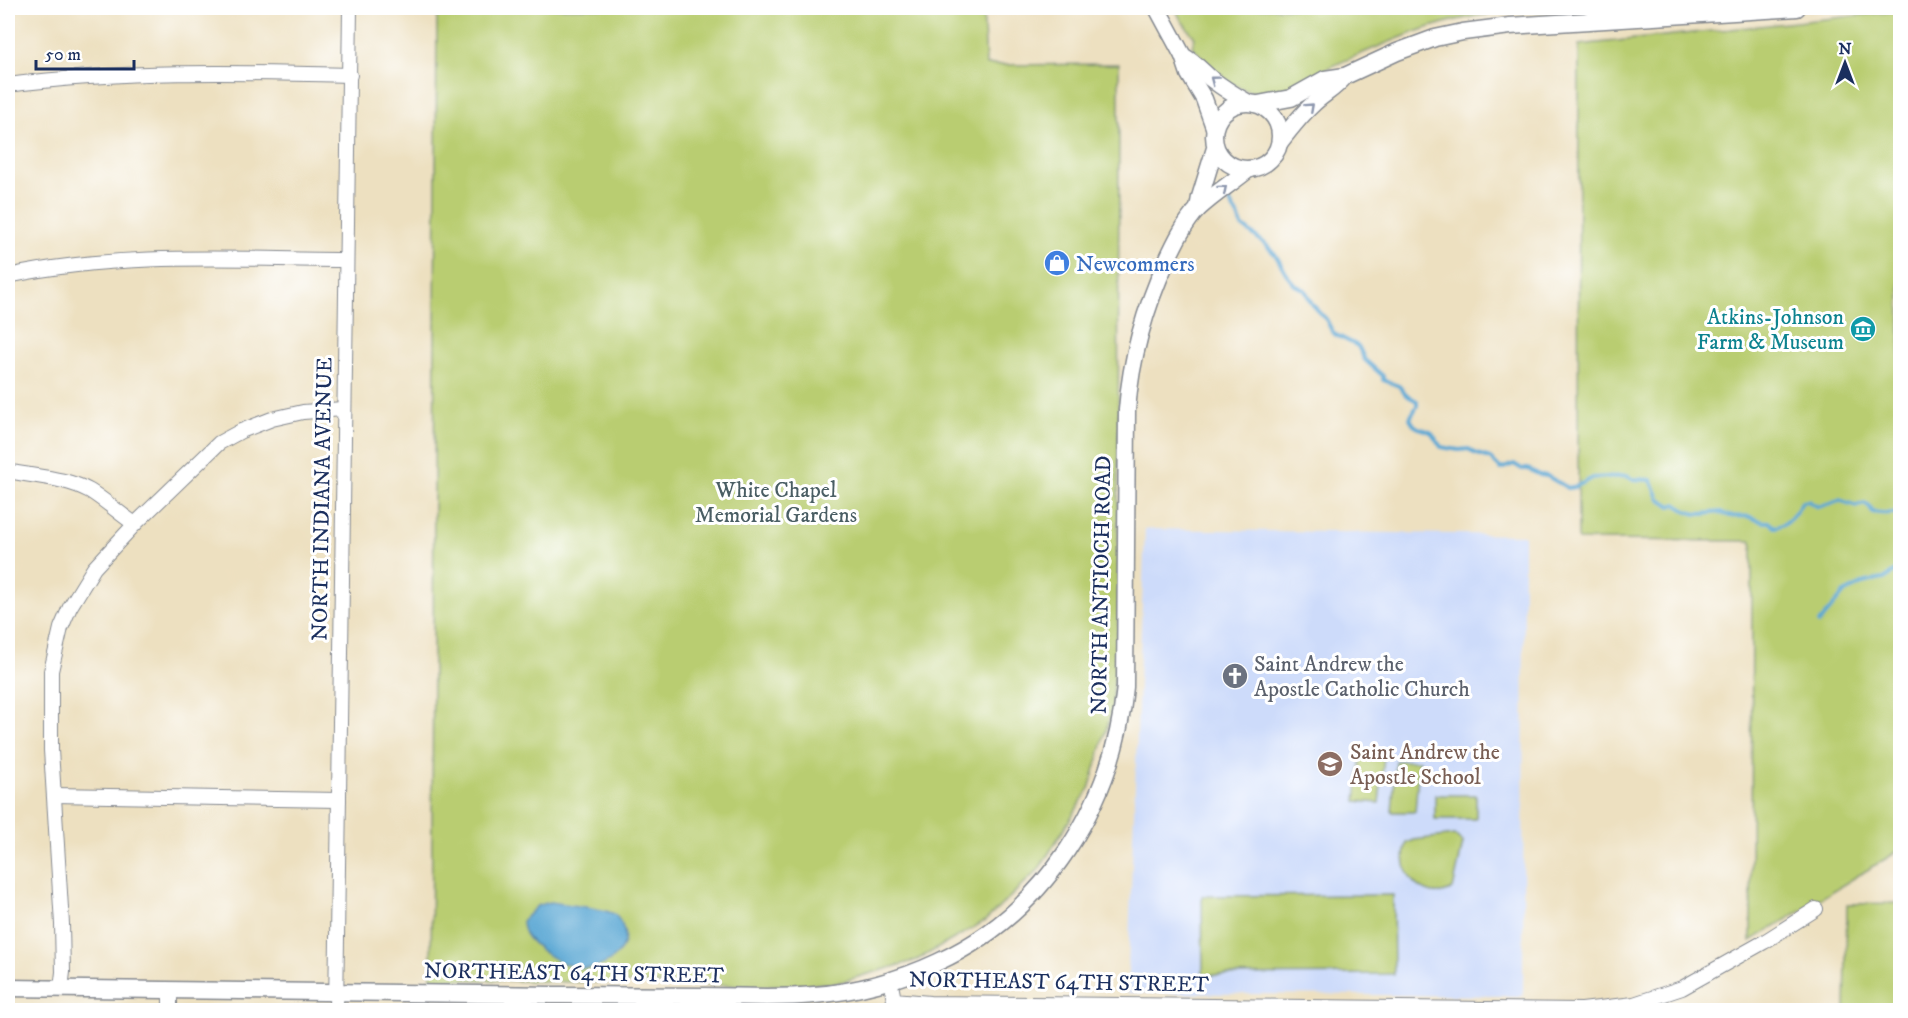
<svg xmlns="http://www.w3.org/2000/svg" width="1908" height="1018" font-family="'IM FELL DW Pica',serif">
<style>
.built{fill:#cddbfa}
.green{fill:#b9cd71;stroke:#6a7e68;stroke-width:1.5}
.water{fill:#5ba8d4;stroke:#3b6c99;stroke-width:1.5}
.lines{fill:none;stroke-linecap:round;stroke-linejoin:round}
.stream{stroke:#5ba8d4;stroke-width:4}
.minor-casing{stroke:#84888f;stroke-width:16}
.tertiary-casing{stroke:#84888f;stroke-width:19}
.minor{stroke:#fff;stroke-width:14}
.tertiary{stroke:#fff;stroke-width:16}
.oneway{stroke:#8d97ae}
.labels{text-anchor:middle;stroke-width:6;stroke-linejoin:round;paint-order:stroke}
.shop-label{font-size:22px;fill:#366cbe;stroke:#fff;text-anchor:start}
.culture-label{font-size:22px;fill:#0d838f;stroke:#fff;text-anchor:end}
.park-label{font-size:22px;fill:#4a5e64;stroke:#fff}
.street-label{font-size:22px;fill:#1b2f5e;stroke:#fff}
.worship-label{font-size:22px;fill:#5b616d;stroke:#fff;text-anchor:start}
.education-label{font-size:22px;fill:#785e54;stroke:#fff;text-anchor:start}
</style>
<rect width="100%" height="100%" fill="#fff"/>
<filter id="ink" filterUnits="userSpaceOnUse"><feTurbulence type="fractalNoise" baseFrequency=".0167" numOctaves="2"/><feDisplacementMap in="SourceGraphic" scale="12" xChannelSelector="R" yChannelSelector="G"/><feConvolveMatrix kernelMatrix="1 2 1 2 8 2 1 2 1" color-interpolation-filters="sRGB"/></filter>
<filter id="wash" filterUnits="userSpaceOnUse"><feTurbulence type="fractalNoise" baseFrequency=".008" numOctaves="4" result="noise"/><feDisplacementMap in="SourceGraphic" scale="24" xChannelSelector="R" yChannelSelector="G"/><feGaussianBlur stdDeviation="1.35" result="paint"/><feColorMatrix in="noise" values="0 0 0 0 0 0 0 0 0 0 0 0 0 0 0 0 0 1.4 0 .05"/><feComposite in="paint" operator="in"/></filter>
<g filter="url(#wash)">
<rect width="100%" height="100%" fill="#ede0c0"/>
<path class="built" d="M 1145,529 L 1524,535 L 1523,996 L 1127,993 Z"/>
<g class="green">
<path d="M 437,8 L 983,8 L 986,65 L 1119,64 L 1118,624 L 1112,710 L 1089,789 L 1039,869 L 985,921 L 917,960 L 837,983 L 759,986 L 431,979 Z"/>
<path d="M 1175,8 L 1607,8 C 1562,10 1515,10 1471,17 C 1424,25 1380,46 1337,64 C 1310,75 1289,97 1257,93 C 1230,89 1209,66 1192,46 L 1195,38 L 1181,20 Z"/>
<path d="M 1900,11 L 1900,850 L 1751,941 L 1752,541 L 1578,540 L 1579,45 Z"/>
<path d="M 1361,755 L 1384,757 L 1379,803 L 1356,801 Z"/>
<path d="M 1396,761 L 1419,761 L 1415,812 L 1392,812 Z"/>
<rect x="1435" y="795" width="41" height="24"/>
<path d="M 1455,835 L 1463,843 L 1453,889 C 1424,905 1395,873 1407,843 L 1414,840 Z"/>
<path d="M 1393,895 L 1394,974 L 1203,975 L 1202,896 Z"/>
<path d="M 1900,903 L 1900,1010 L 1845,1010 L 1847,904 Z"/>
</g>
<path class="water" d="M 550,902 C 567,905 600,907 614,914 C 618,917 620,921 622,925 C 632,947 610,967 588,968 C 572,969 554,960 541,950 C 531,942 522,935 522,921 L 537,906 Z"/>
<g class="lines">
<g class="stream">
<path d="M 1227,198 L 1238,216 L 1242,226 L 1264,243 L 1275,254 L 1289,278 L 1295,285 L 1305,290 L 1312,304 L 1326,319 L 1332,331 L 1336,335 L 1358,346 L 1365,360 L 1383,376 L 1383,380 L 1399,386 L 1406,395 L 1417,401 L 1417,406 L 1410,418 C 1417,433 1422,426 1432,433 L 1441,447 L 1459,450 L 1469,449 L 1474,453 L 1490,458 L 1501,469 L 1514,464 L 1522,469 L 1528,469 L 1540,475 L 1547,476 L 1568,488 L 1575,487 L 1593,478 L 1627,476 L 1632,479 L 1651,480 L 1659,498 L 1671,506 L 1676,504 C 1695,518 1700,514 1721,512 C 1730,519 1740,515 1750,517 C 1757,519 1762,523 1769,522 L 1775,527 C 1787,526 1797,512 1802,502 L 1808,501 L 1818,507 L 1839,500 L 1857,506 L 1864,503 L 1870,507 L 1872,512 C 1882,514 1891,513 1900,513"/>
<path d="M 1819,623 L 1844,593 L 1866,582 L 1884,579 L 1897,570 L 1900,571"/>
</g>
</g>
</g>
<g filter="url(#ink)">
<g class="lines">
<g class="minor-casing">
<g id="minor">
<path d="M 8,85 C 122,70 235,72 350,75"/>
<path d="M 8,276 C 119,252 233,259 346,260"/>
<path d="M 8,471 C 35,477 64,477 90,491 C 106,501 120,514 135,524"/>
<path d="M 54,795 L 339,800"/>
<path d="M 890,979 L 894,1000 L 930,1003 L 1582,1010 L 1634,1004 L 1682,988 L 1764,942 L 1816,909"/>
<path d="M 61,989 L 63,972 L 62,924 L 51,750 L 51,671 L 61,628 L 70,607 L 94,568 L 135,524 L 219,443 L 241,431 L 272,419 L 303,412 L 343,409"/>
<path d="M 704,996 L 704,1010"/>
<path d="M 170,1010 L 170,990"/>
<path d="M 336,1010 L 350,8"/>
</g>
</g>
<g class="tertiary-casing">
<g id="tertiary">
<path d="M 1157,8 L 1183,56 L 1189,74 L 1204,99 L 1214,127"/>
<path d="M 1183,56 C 1194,62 1201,70 1210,78 C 1222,87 1234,95 1247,102"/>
<circle cx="1247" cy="136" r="33"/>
<path d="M 1258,104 L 1291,98 L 1325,79 L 1345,76 L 1397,52 L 1435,38 L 1463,32 L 1510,26 L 1797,8"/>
<path d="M 1280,142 C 1290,129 1300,116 1312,105 C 1323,94 1335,89 1345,76"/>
<path d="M 1198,209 L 1200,197 L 1215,148"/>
<path d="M 8,988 C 192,990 377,994 562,995 C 610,995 657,996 704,996 C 740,996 778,999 814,995 C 855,992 900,980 938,962 C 1045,913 1114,803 1125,687 L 1127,410 C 1131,357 1145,308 1167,260 C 1175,243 1185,222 1198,209 C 1214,194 1232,183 1249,169"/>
</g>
</g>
<use href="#minor" class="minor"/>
<use href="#tertiary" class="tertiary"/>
</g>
<defs><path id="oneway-chevron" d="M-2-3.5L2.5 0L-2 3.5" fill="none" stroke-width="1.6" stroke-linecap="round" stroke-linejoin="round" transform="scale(1.5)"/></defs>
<g class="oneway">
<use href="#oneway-chevron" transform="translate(1214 80) rotate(-143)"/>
<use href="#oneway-chevron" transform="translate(1310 107) rotate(-42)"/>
<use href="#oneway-chevron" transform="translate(1223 189) rotate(-40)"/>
</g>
</g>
<defs>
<g id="shop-disc" transform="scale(1.35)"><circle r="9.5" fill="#3f7fe0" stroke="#fff"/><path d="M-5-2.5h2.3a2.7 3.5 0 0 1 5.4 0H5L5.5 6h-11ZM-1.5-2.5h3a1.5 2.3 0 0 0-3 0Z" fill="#fff"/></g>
<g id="museum-disc" transform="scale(1.35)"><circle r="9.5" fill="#0f9aa8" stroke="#fff"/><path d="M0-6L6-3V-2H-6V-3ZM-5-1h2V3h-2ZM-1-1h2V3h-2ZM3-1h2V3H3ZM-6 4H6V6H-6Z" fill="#fff"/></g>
<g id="church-disc" transform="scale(1.35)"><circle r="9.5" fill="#6b7280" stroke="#fff"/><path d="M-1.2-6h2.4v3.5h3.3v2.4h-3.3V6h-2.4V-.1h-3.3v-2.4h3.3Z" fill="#fff"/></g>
<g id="school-disc" transform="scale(1.35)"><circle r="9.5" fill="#8d6e63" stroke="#fff"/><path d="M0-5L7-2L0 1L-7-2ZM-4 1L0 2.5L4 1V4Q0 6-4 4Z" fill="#fff"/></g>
</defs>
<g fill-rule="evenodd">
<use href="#shop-disc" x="1057" y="263"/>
<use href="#museum-disc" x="1863" y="329"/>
<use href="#church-disc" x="1235" y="676"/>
<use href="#school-disc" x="1330" y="764"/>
</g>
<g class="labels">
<g class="shop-label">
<text x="1076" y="271">Newcommers</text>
</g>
<g class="culture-label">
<text x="1844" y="324">Atkins-Johnson<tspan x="1844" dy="25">Farm &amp; Museum</tspan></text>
</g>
<g class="park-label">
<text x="776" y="497">White Chapel<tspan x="776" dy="25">Memorial Gardens</tspan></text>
</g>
<g class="street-label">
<text transform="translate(321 499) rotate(-89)" y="8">NORTH INDIANA AVENUE</text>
<text transform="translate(1100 585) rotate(-89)" y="8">NORTH ANTIOCH ROAD</text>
<text transform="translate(574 972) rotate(1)" y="8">NORTHEAST 64TH STREET</text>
<text transform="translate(1059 981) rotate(1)" y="8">NORTHEAST 64TH STREET</text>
</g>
<g class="worship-label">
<text x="1254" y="671">Saint Andrew the<tspan x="1254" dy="25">Apostle Catholic Church</tspan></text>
</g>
<g class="education-label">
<text x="1350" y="759">Saint Andrew the<tspan x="1350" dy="25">Apostle School</tspan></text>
</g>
</g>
<rect width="1908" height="1018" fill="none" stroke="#fff" stroke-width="30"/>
<g transform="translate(1845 63)" stroke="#ffffff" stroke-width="4.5" paint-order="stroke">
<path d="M0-4.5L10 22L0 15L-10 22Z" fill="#1b2f5e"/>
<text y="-9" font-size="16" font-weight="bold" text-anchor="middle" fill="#1b2f5e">N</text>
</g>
<path d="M36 60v9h98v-9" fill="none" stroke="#1b2f5e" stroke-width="3"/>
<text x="45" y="60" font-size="18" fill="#1b2f5e" stroke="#ffffff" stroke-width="4.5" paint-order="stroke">50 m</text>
</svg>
